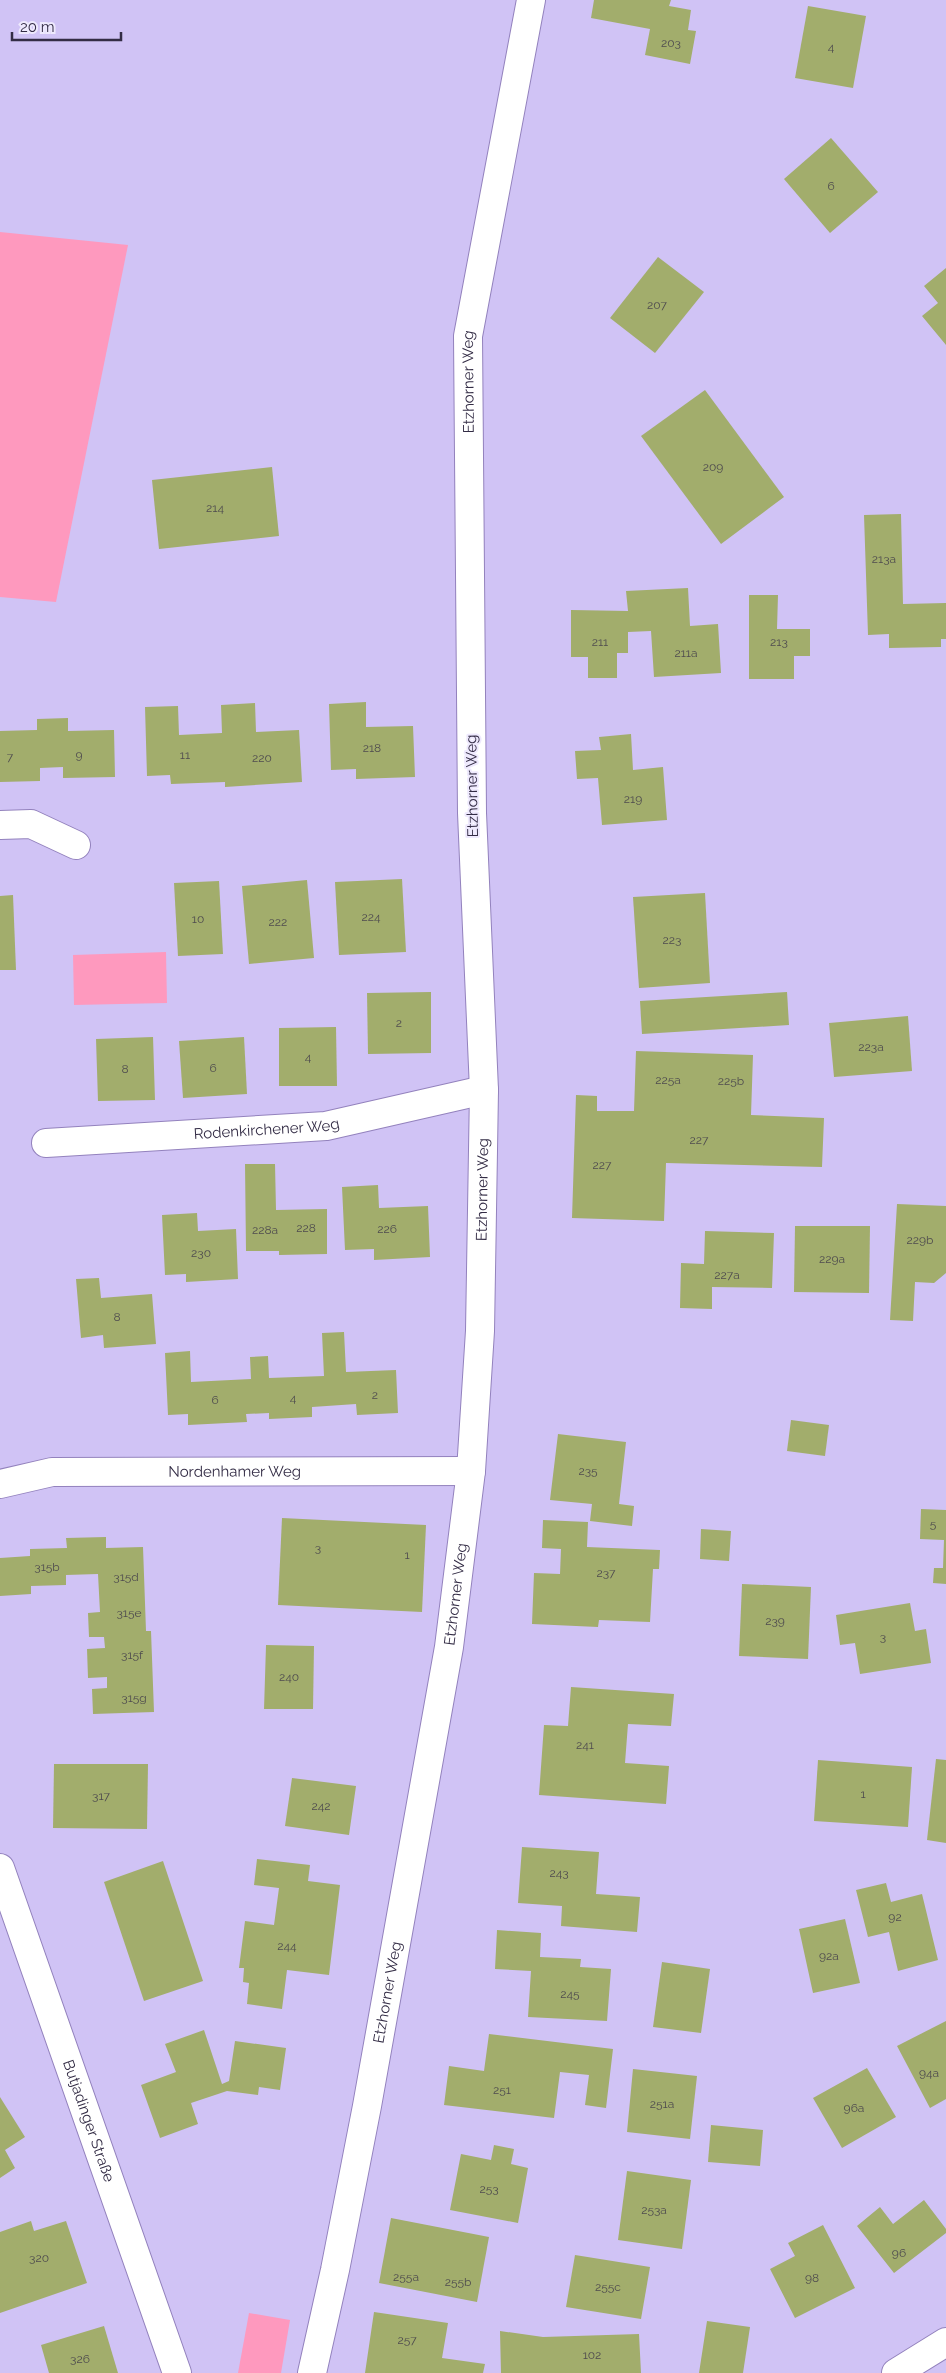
<svg xmlns="http://www.w3.org/2000/svg" width="946" height="2373" font-family="Raleway,sans-serif">
<style>
.green{fill:#fe99be}
.building{fill:#a2ad6c}
.lines{fill:none;stroke-linecap:round;stroke-linejoin:round}
.minor-casing{stroke:#9382bd;stroke-width:30}
.minor{stroke:#fff;stroke-width:28}
.labels{text-anchor:middle;stroke-width:4;stroke-linejoin:round;paint-order:stroke}
.number-label{font-size:12px;fill:#4f4c4f}
.street-label{font-size:15px;fill:#332c45;stroke:#eee9fd}
</style>
<rect width="100%" height="100%" fill="#d0c3f5"/>
<g class="green">
<path d="M 0,232 L 128,245 L 56,602 L 0,597 Z"/>
<path d="M 166,952 L 167,1003 L 74,1005 L 73,955 Z"/>
<path d="M 249,2313 L 290,2320 L 281,2373 L 238,2373 Z"/>
</g>
<g class="building">
<path d="M 594,0 L 671,0 L 669,6 L 691,10 L 688,30 L 696,31 L 690,64 L 645,55 L 650,29 L 591,18 Z"/>
<path d="M 808,6 L 866,16 L 853,88 L 795,78 Z"/>
<path d="M 831,138 L 878,192 L 830,233 L 784,179 Z"/>
<path d="M 658,257 L 704,292 L 655,353 L 610,318 Z"/>
<path d="M 946,268 L 946,345 L 922,316 L 938,303 L 924,286 Z"/>
<path d="M 705,390 L 784,497 L 721,544 L 641,436 Z"/>
<path d="M 272,467 L 279,536 L 159,549 L 152,480 Z"/>
<path d="M 901,514 L 903,604 L 946,603 L 946,639 L 941,639 L 941,647 L 889,648 L 889,634 L 868,635 L 864,515 Z"/>
<path d="M 688,588 L 690,626 L 718,624 L 721,673 L 654,677 L 651,631 L 628,632 L 628,653 L 617,653 L 617,678 L 588,678 L 588,657 L 571,657 L 571,610 L 628,611 L 626,591 Z"/>
<path d="M 749,595 L 778,595 L 777,629 L 810,629 L 810,656 L 794,656 L 794,679 L 749,679 Z"/>
<path d="M 366,702 L 366,727 L 413,726 L 415,777 L 356,779 L 356,769 L 331,770 L 329,704 Z"/>
<path d="M 255,703 L 256,732 L 299,730 L 302,782 L 225,787 L 225,782 L 171,784 L 170,775 L 147,776 L 145,707 L 178,706 L 179,735 L 222,733 L 221,705 Z"/>
<path d="M 68,718 L 68,731 L 114,730 L 115,777 L 63,778 L 63,767 L 40,768 L 40,781 L 0,782 L 0,731 L 37,730 L 37,719 Z"/>
<path d="M 631,734 L 633,770 L 663,767 L 667,820 L 602,825 L 598,778 L 577,779 L 575,751 L 601,750 L 599,737 Z"/>
<path d="M 402,879 L 406,952 L 339,955 L 335,882 Z"/>
<path d="M 307,880 L 314,958 L 249,964 L 242,886 Z"/>
<path d="M 219,881 L 223,954 L 178,956 L 174,883 Z"/>
<path d="M 705,893 L 710,983 L 639,988 L 633,897 Z"/>
<path d="M 13,895 L 16,970 L 0,970 L 0,896 Z"/>
<path d="M 431,992 L 431,1053 L 368,1054 L 367,993 Z"/>
<path d="M 787,992 L 789,1025 L 642,1034 L 640,1001 Z"/>
<path d="M 908,1016 L 912,1071 L 834,1077 L 829,1023 Z"/>
<path d="M 336,1027 L 337,1086 L 279,1086 L 279,1028 Z"/>
<path d="M 153,1037 L 155,1100 L 98,1101 L 96,1039 Z"/>
<path d="M 244,1037 L 247,1094 L 183,1098 L 179,1041 Z"/>
<path d="M 636,1051 L 753,1055 L 751,1115 L 824,1118 L 822,1167 L 666,1163 L 664,1221 L 572,1218 L 576,1095 L 597,1096 L 597,1111 L 634,1111 Z"/>
<path d="M 245,1164 L 275,1164 L 276,1210 L 327,1209 L 327,1254 L 279,1255 L 279,1251 L 246,1251 Z"/>
<path d="M 378,1185 L 379,1208 L 428,1206 L 430,1257 L 374,1260 L 374,1249 L 345,1250 L 342,1187 Z"/>
<path d="M 897,1204 L 946,1206 L 946,1273 L 934,1283 L 915,1282 L 913,1321 L 890,1320 Z"/>
<path d="M 197,1213 L 198,1231 L 236,1229 L 238,1279 L 186,1282 L 186,1274 L 165,1275 L 162,1215 Z"/>
<path d="M 795,1226 L 870,1226 L 869,1293 L 794,1292 Z"/>
<path d="M 705,1231 L 774,1233 L 772,1288 L 712,1287 L 712,1309 L 680,1308 L 681,1263 L 704,1264 Z"/>
<path d="M 99,1278 L 101,1298 L 152,1294 L 156,1344 L 104,1348 L 103,1335 L 81,1338 L 76,1279 Z"/>
<path d="M 344,1332 L 346,1372 L 396,1370 L 398,1413 L 357,1415 L 356,1404 L 312,1407 L 312,1417 L 269,1419 L 269,1413 L 246,1414 L 247,1422 L 188,1425 L 188,1414 L 168,1415 L 165,1353 L 190,1351 L 191,1382 L 251,1379 L 250,1357 L 268,1356 L 269,1378 L 324,1376 L 322,1333 Z"/>
<path d="M 791,1420 L 829,1425 L 825,1456 L 787,1451 Z"/>
<path d="M 558,1434 L 626,1442 L 619,1504 L 634,1506 L 632,1526 L 590,1521 L 592,1504 L 550,1500 Z"/>
<path d="M 921,1509 L 946,1510 L 946,1584 L 933,1583 L 934,1568 L 943,1568 L 944,1540 L 920,1539 Z"/>
<path d="M 282,1518 L 426,1525 L 422,1612 L 278,1605 Z"/>
<path d="M 543,1520 L 588,1522 L 587,1547 L 660,1550 L 659,1569 L 653,1569 L 650,1622 L 599,1620 L 598,1627 L 532,1624 L 534,1573 L 560,1574 L 561,1549 L 542,1548 Z"/>
<path d="M 701,1529 L 731,1531 L 729,1561 L 700,1559 Z"/>
<path d="M 106,1537 L 106,1548 L 143,1547 L 146,1631 L 151,1631 L 154,1712 L 93,1714 L 92,1689 L 107,1688 L 107,1677 L 88,1678 L 87,1649 L 105,1648 L 104,1637 L 89,1637 L 88,1613 L 100,1612 L 98,1574 L 66,1575 L 66,1585 L 31,1586 L 31,1594 L 0,1596 L 0,1558 L 30,1556 L 30,1549 L 67,1548 L 66,1538 Z"/>
<path d="M 742,1584 L 811,1587 L 808,1659 L 739,1656 Z"/>
<path d="M 910,1603 L 915,1631 L 926,1629 L 931,1663 L 860,1674 L 855,1643 L 840,1645 L 836,1615 Z"/>
<path d="M 266,1645 L 314,1646 L 313,1709 L 264,1709 Z"/>
<path d="M 571,1687 L 674,1694 L 671,1726 L 628,1724 L 625,1763 L 669,1766 L 666,1804 L 539,1795 L 544,1725 L 568,1726 Z"/>
<path d="M 936,1759 L 946,1760 L 946,1843 L 927,1840 Z"/>
<path d="M 818,1760 L 912,1767 L 908,1827 L 814,1821 Z"/>
<path d="M 54,1764 L 148,1764 L 147,1829 L 53,1828 Z"/>
<path d="M 292,1778 L 356,1786 L 349,1835 L 285,1826 Z"/>
<path d="M 522,1847 L 599,1852 L 596,1894 L 640,1897 L 637,1932 L 561,1926 L 562,1906 L 518,1903 Z"/>
<path d="M 257,1859 L 310,1865 L 308,1881 L 340,1885 L 329,1975 L 287,1970 L 282,2009 L 247,2004 L 249,1983 L 243,1982 L 244,1968 L 239,1968 L 245,1921 L 274,1925 L 279,1888 L 254,1885 Z"/>
<path d="M 163,1861 L 203,1981 L 144,2001 L 104,1882 Z"/>
<path d="M 886,1883 L 891,1902 L 922,1894 L 938,1960 L 898,1971 L 889,1932 L 868,1937 L 856,1890 Z"/>
<path d="M 845,1919 L 860,1983 L 813,1993 L 799,1929 Z"/>
<path d="M 497,1930 L 541,1933 L 540,1957 L 581,1959 L 580,1967 L 611,1969 L 607,2021 L 528,2017 L 531,1971 L 495,1969 Z"/>
<path d="M 662,1962 L 710,1969 L 701,2033 L 653,2027 Z"/>
<path d="M 946,2021 L 946,2099 L 930,2108 L 897,2046 Z"/>
<path d="M 204,2030 L 222,2084 L 229,2081 L 235,2041 L 286,2048 L 280,2090 L 259,2087 L 258,2095 L 227,2091 L 191,2103 L 198,2124 L 160,2138 L 141,2085 L 176,2072 L 165,2044 Z"/>
<path d="M 489,2034 L 613,2049 L 606,2108 L 585,2105 L 589,2075 L 560,2072 L 554,2118 L 444,2105 L 449,2066 L 484,2071 Z"/>
<path d="M 867,2068 L 896,2117 L 842,2148 L 813,2098 Z"/>
<path d="M 633,2069 L 697,2076 L 690,2139 L 627,2132 Z"/>
<path d="M 0,2097 L 25,2137 L 5,2150 L 15,2168 L 0,2178 Z"/>
<path d="M 711,2125 L 763,2130 L 760,2166 L 708,2162 Z"/>
<path d="M 494,2145 L 514,2149 L 511,2164 L 528,2168 L 518,2223 L 450,2210 L 461,2154 L 491,2160 Z"/>
<path d="M 627,2171 L 691,2180 L 682,2249 L 618,2240 Z"/>
<path d="M 924,2200 L 946,2229 L 946,2233 L 894,2273 L 857,2226 L 880,2207 L 893,2224 Z"/>
<path d="M 391,2218 L 489,2237 L 477,2302 L 379,2283 Z"/>
<path d="M 31,2221 L 34,2231 L 66,2221 L 87,2283 L 0,2313 L 0,2232 Z"/>
<path d="M 823,2225 L 855,2288 L 795,2318 L 770,2269 L 795,2256 L 788,2243 Z"/>
<path d="M 575,2255 L 650,2267 L 641,2319 L 566,2307 Z"/>
<path d="M 374,2312 L 448,2323 L 442,2358 L 485,2364 L 483,2373 L 365,2373 Z"/>
<path d="M 707,2321 L 750,2327 L 743,2373 L 699,2373 Z"/>
<path d="M 104,2326 L 118,2373 L 49,2373 L 41,2345 Z"/>
<path d="M 500,2331 L 543,2337 L 639,2334 L 641,2373 L 501,2373 Z"/>
</g>
<g class="lines">
<g class="minor-casing">
<g id="minor">
<path d="M 0,825 L 31,824 L 76,845"/>
<path id="s1" d="M 46,1143 L 326,1126 L 484,1090"/>
<path id="s2" d="M 0,1484 L 52,1472 L 471,1471"/>
<path id="s3" d="M 0,1868 L 177,2373"/>
<path id="s4" d="M 312,2373 L 335,2270 L 367,2106 L 449,1647 L 471,1471 L 480,1331 L 484,1090 L 472,813 L 468,336 L 531,0"/>
<path d="M 896,2373 L 946,2342"/>
</g>
</g>
<use href="#minor" class="minor"/>
</g>
<g class="labels">
<g class="number-label">
<text x="671" y="47">203</text>
<text x="831" y="51">4</text>
<text x="831" y="190">6</text>
<text x="657" y="309">207</text>
<text x="713" y="471">209</text>
<text x="215" y="512">214</text>
<text x="884" y="563">213a</text>
<text x="600" y="646">211</text>
<text x="779" y="646">213</text>
<text x="686" y="657">211a</text>
<text x="372" y="752">218</text>
<text x="79" y="759">9</text>
<text x="185" y="759">11</text>
<text x="10" y="761">7</text>
<text x="262" y="762">220</text>
<text x="633" y="803">219</text>
<text x="371" y="921">224</text>
<text x="198" y="923">10</text>
<text x="278" y="926">222</text>
<text x="672" y="944">223</text>
<text x="399" y="1027">2</text>
<text x="871" y="1051">223a</text>
<text x="308" y="1061">4</text>
<text x="213" y="1072">6</text>
<text x="125" y="1073">8</text>
<text x="668" y="1084">225a</text>
<text x="731" y="1085">225b</text>
<text x="699" y="1144">227</text>
<text x="602" y="1169">227</text>
<text x="306" y="1232">228</text>
<text x="387" y="1233">226</text>
<text x="265" y="1234">228a</text>
<text x="920" y="1244">229b</text>
<text x="201" y="1257">230</text>
<text x="832" y="1263">229a</text>
<text x="727" y="1279">227a</text>
<text x="117" y="1321">8</text>
<text x="375" y="1399">2</text>
<text x="293" y="1402">4</text>
<text x="215" y="1404">6</text>
<text x="588" y="1475">235</text>
<text x="933" y="1528">5</text>
<text x="318" y="1552">3</text>
<text x="407" y="1559">1</text>
<text x="47" y="1571">315b</text>
<text x="606" y="1577">237</text>
<text x="126" y="1581">315d</text>
<text x="129" y="1617">315e</text>
<text x="775" y="1625">239</text>
<text x="883" y="1641">3</text>
<text x="132" y="1659">315f</text>
<text x="289" y="1681">240</text>
<text x="134" y="1702">315g</text>
<text x="585" y="1749">241</text>
<text x="863" y="1798">1</text>
<text x="101" y="1800">317</text>
<text x="321" y="1810">242</text>
<text x="559" y="1877">243</text>
<text x="895" y="1921">92</text>
<text x="287" y="1950">244</text>
<text x="829" y="1960">92a</text>
<text x="570" y="1998">245</text>
<text x="929" y="2077">94a</text>
<text x="502" y="2094">251</text>
<text x="662" y="2108">251a</text>
<text x="854" y="2112">96a</text>
<text x="489" y="2193">253</text>
<text x="654" y="2214">253a</text>
<text x="899" y="2257">96</text>
<text x="39" y="2262">320</text>
<text x="406" y="2281">255a</text>
<text x="812" y="2282">98</text>
<text x="458" y="2286">255b</text>
<text x="608" y="2291">255c</text>
<text x="407" y="2344">257</text>
<text x="592" y="2359">102</text>
<text x="80" y="2363">326</text>
</g>
<g class="street-label">
<text dy="5" stroke="none"><textPath href="#s4" startOffset="2006">Etzhorner Weg</textPath></text>
<text transform="translate(472 786) rotate(-91)" y="5">Etzhorner Weg</text>
<text dy="5" stroke="none"><textPath href="#s1" startOffset="221">Rodenkirchener Weg</textPath></text>
<text dy="5" stroke="none"><textPath href="#s4" startOffset="1198">Etzhorner Weg</textPath></text>
<text dy="5" stroke="none"><textPath href="#s2" startOffset="236">Nordenhamer Weg</textPath></text>
<text dy="5" stroke="none"><textPath href="#s4" startOffset="792">Etzhorner Weg</textPath></text>
<text dy="5" stroke="none"><textPath href="#s4" startOffset="388">Etzhorner Weg</textPath></text>
<text dy="5" stroke="none"><textPath href="#s3" startOffset="268">Butjadinger Straße</textPath></text>
</g>
</g>
<path d="M12 32v8h109v-8" fill="none" stroke="#332c45" stroke-width="2.5"/>
<text x="20" y="32" font-size="15" fill="#332c45" stroke="#eee9fd" stroke-width="4" paint-order="stroke">20 m</text>
</svg>
